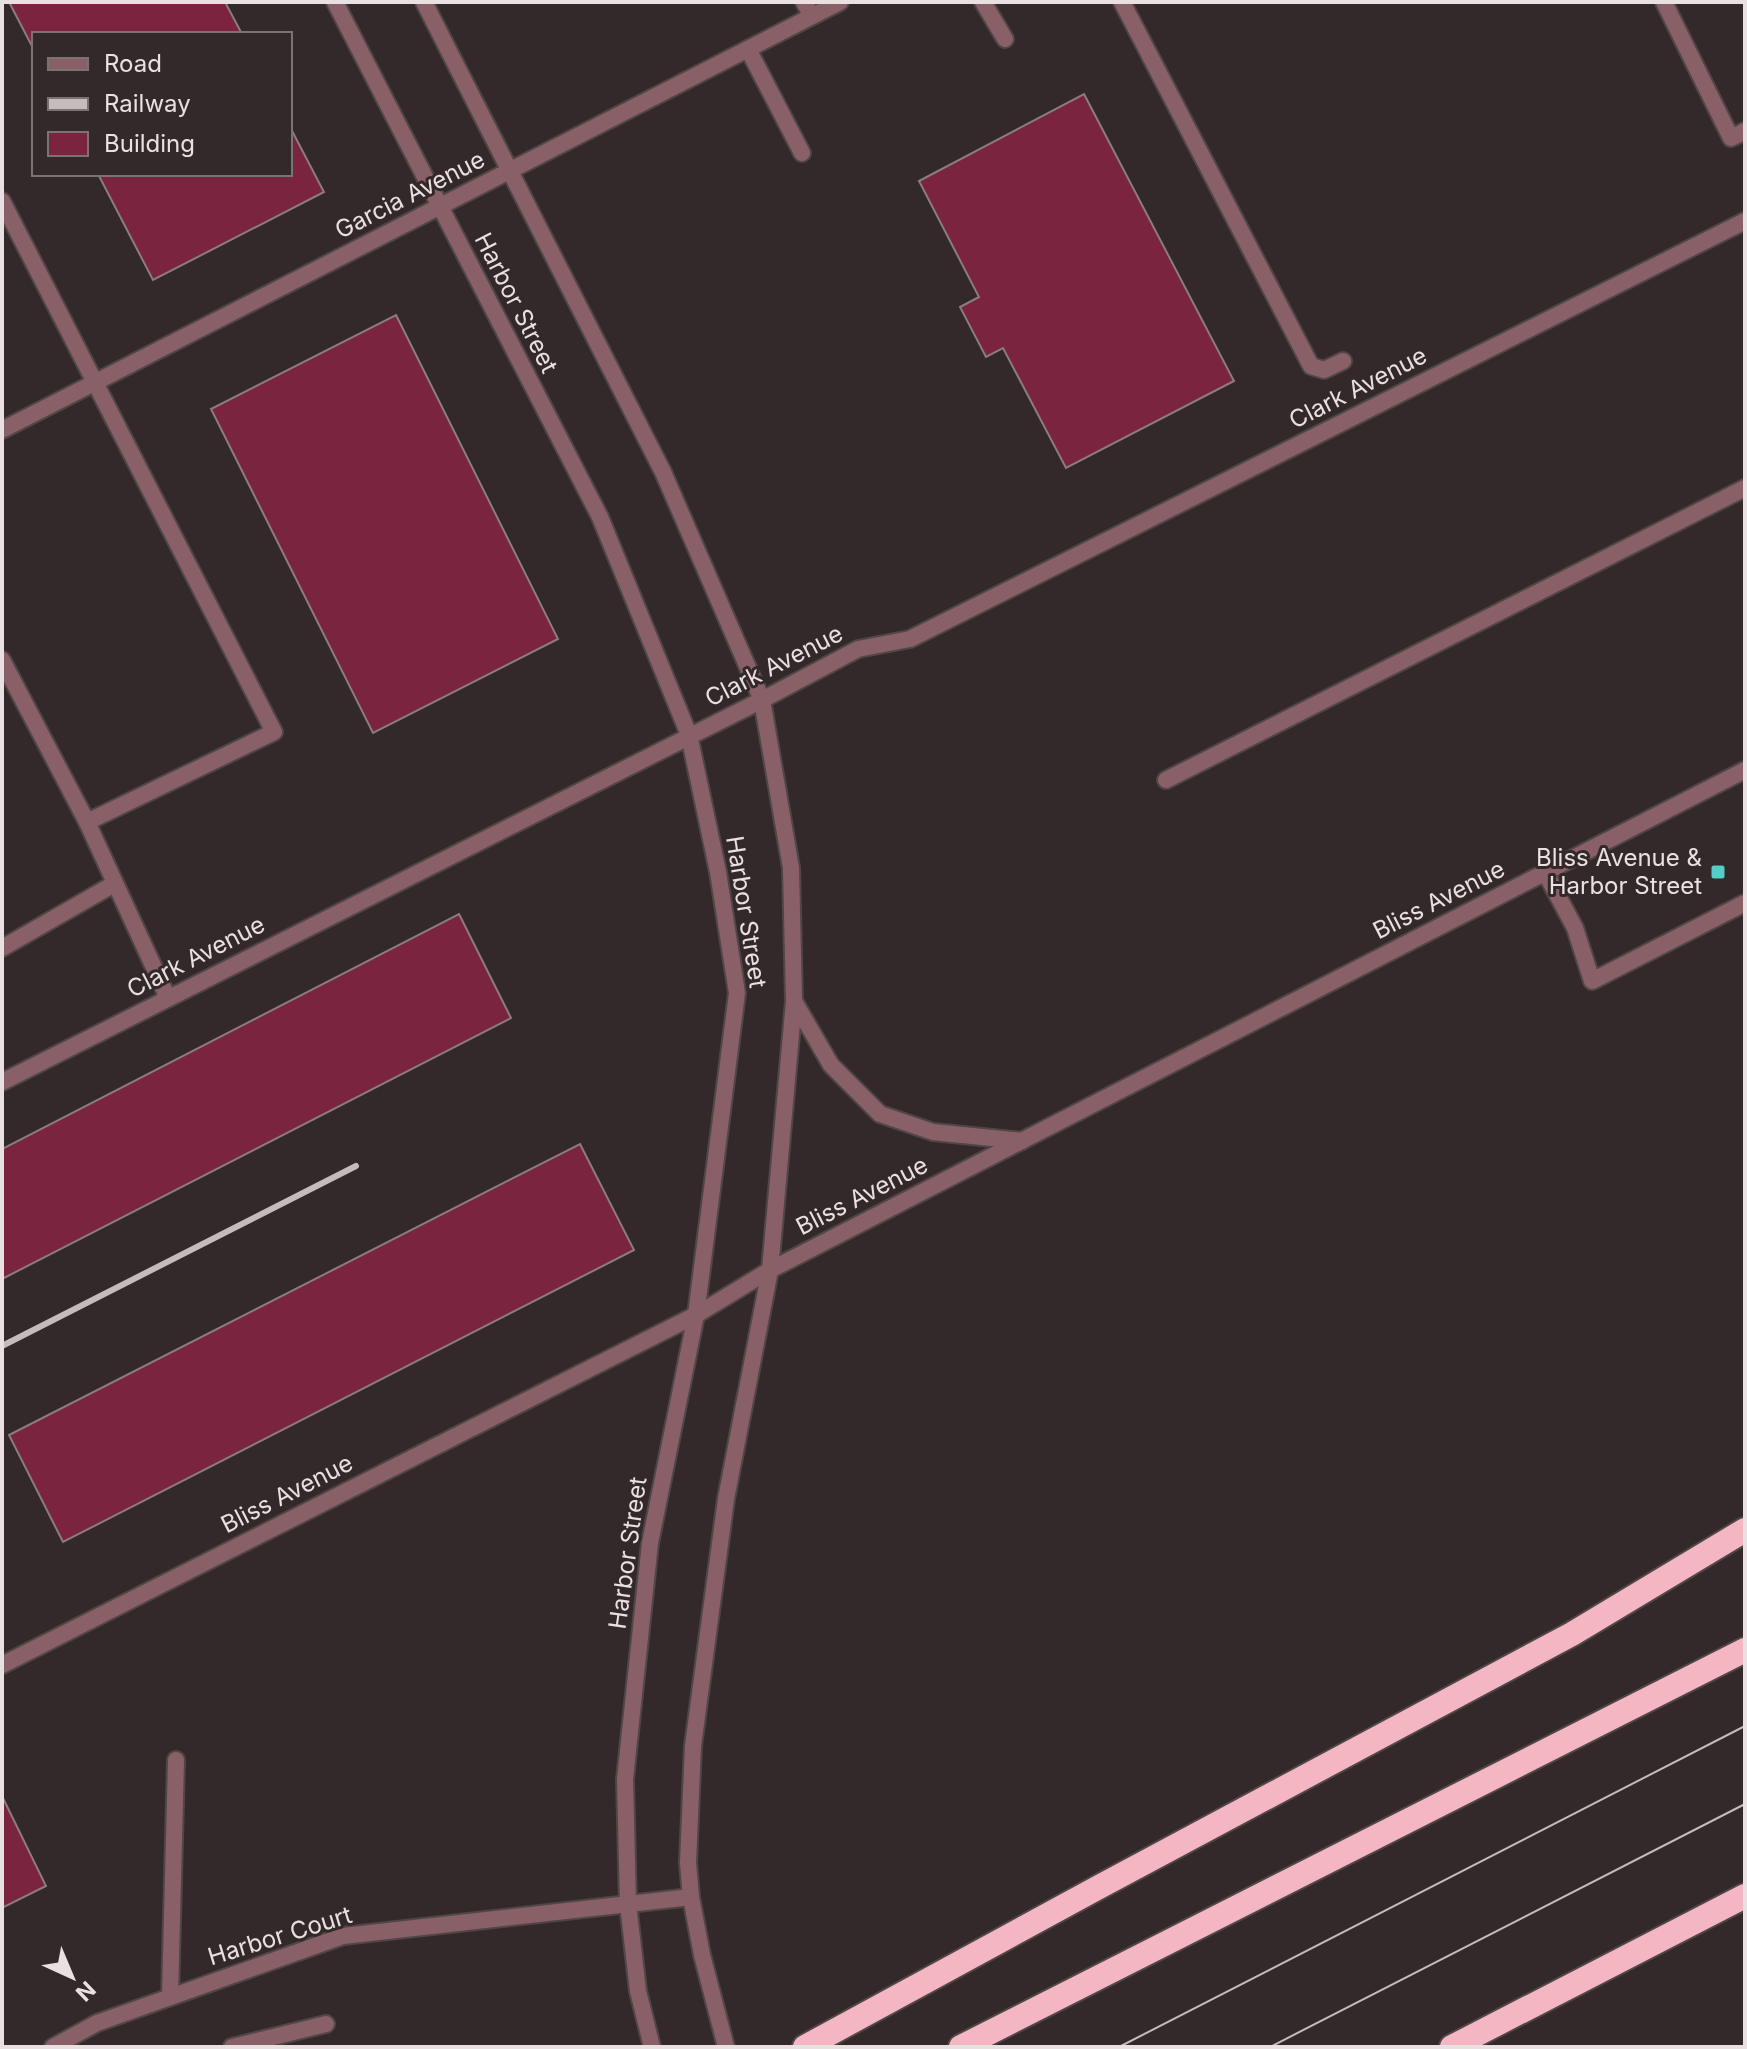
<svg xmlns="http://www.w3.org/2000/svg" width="1747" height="2049" font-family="Inter,sans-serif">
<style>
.building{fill:#7b243f;stroke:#8a7c7f;stroke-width:2}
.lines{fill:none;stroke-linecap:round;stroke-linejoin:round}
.service-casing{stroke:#504547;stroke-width:20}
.minor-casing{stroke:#504547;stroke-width:20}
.tertiary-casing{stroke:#504547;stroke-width:20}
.motorway-casing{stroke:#504547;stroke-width:28}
.service{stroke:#896068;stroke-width:16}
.minor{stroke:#896068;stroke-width:16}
.tertiary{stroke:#896068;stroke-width:16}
.motorway{stroke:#f4b6c2;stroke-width:24}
.tram{stroke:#c4bbbc;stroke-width:2}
.rail{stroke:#c4bbbc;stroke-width:6}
.poi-dot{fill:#53cdc9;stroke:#33282a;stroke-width:3}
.labels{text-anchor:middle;stroke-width:6;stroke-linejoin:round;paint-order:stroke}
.street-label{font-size:24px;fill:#e8e0e1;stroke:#33282a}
.poi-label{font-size:24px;fill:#e8e0e1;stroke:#33282a;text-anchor:end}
</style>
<rect width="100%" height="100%" fill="#33282a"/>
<g class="building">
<path d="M 9,2 L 225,2 L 242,34 L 34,34 L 34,50 Z"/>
<path d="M 1084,94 L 1234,381 L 1066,468 L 1003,348 L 986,357 L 960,307 L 979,297 L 919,181 Z"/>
<path d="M 290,127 L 324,192 L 153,280 L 98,174 L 290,174 Z"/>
<path d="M 396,315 L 558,639 L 373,733 L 211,409 Z"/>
<path d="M 459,914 L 511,1018 L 2,1279 L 2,1149 Z"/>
<path d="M 580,1144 L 634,1250 L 63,1542 L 9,1435 Z"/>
<path d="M 2,1796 L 46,1886 L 2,1908 Z"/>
</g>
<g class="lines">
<g class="service-casing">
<g id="service">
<path d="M 804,2 L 812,16"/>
<path d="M 983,2 L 1005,39"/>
<path d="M 1122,2 L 1311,366 L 1324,370 L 1343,361"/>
<path d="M 1664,2 L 1731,138 L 1745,131"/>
<path d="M 748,49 L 802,153"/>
<path d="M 2,201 L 274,732 L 87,822"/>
<path d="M 2,660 L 87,822 L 168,998"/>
<path d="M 1166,780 L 1745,488"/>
<path d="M 1545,872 L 1575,928 L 1592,981 L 1745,903"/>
<path d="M 2,948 L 114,884"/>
<path d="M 2,1082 L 762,700 L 858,649 L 910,639 L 1745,221"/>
<path d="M 170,1997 L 176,1760"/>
<path d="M 232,2047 L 326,2024"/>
</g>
</g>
<g class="minor-casing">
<g id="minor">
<path d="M 2,430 L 840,2"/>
<path d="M 2,1665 L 696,1315 L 770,1270 L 1745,770"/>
<path d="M 53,2047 L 97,2023 L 343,1936 L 691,1897"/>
</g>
</g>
<g class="tertiary-casing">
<g id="tertiary">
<path d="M 335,2 L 600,517 L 689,735 L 718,872 L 737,993 L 696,1315 L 650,1543 L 625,1779 L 628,1904 L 638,1991 L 652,2047"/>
<path d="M 424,2 L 663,472 L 762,700 L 791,868 L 794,1001 L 770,1270 L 726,1499 L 693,1746 L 688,1863 L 691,1897 L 702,1955 L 726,2047"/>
<path d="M 794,1001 L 831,1065 L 880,1114 L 933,1132 L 1022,1141"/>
</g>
</g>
<g class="motorway-casing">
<g id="motorway">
<path d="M 805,2047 L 1099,1887 L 1572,1634 L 1745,1530"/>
<path d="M 961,2047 L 1745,1650"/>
<path d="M 1452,2047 L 1745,1896"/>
</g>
</g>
<use href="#service" class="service"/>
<use href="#minor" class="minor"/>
<use href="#tertiary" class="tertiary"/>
<use href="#motorway" class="motorway"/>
<g class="tram">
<path d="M 1119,2047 L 1745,1726"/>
<path d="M 1270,2047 L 1745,1804"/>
</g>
<path class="rail" d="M 2,1346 L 356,1166"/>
</g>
<rect class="poi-dot" x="1710" y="864" width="16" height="16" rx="4"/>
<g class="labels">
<g class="street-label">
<text transform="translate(410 195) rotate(-27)" y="8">Garcia Avenue</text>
<text transform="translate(516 303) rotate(63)" y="8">Harbor Street</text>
<text transform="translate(1358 388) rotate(-27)" y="8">Clark Avenue</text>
<text transform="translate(774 666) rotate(-27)" y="8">Clark Avenue</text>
<text transform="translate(1439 900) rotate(-27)" y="8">Bliss Avenue</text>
<text transform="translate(746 912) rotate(81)" y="8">Harbor Street</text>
<text transform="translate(196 957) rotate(-27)" y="8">Clark Avenue</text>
<text transform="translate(862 1196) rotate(-27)" y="8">Bliss Avenue</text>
<text transform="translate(287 1494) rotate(-27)" y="8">Bliss Avenue</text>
<text transform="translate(628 1553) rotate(-82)" y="8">Harbor Street</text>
<text transform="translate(280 1936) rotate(-17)" y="8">Harbor Court</text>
</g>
<g class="poi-label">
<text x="1702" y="866">Bliss Avenue &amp;<tspan x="1702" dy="28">Harbor Street</tspan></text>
</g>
</g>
<rect width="1747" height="2049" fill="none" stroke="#e8e0e1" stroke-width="8"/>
<rect x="32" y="32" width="260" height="144" fill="#33282a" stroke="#7b7273" stroke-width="2"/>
<rect x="48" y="58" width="40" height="12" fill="#896068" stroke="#7b7273" stroke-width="2"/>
<text x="104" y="72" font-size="24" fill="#e8e0e1">Road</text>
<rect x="48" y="98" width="40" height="12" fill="#c4bbbc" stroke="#7b7273" stroke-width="2"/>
<text x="104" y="112" font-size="24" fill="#e8e0e1">Railway</text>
<rect x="48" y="132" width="40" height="24" fill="#7b243f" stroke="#7b7273" stroke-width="2"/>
<text x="104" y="152" font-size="24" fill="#e8e0e1">Building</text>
<g transform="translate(72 1977) rotate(136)" stroke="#33282a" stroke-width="6" paint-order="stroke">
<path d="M0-6L14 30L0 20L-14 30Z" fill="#e8e0e1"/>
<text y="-12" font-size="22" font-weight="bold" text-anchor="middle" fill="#e8e0e1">N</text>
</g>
</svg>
